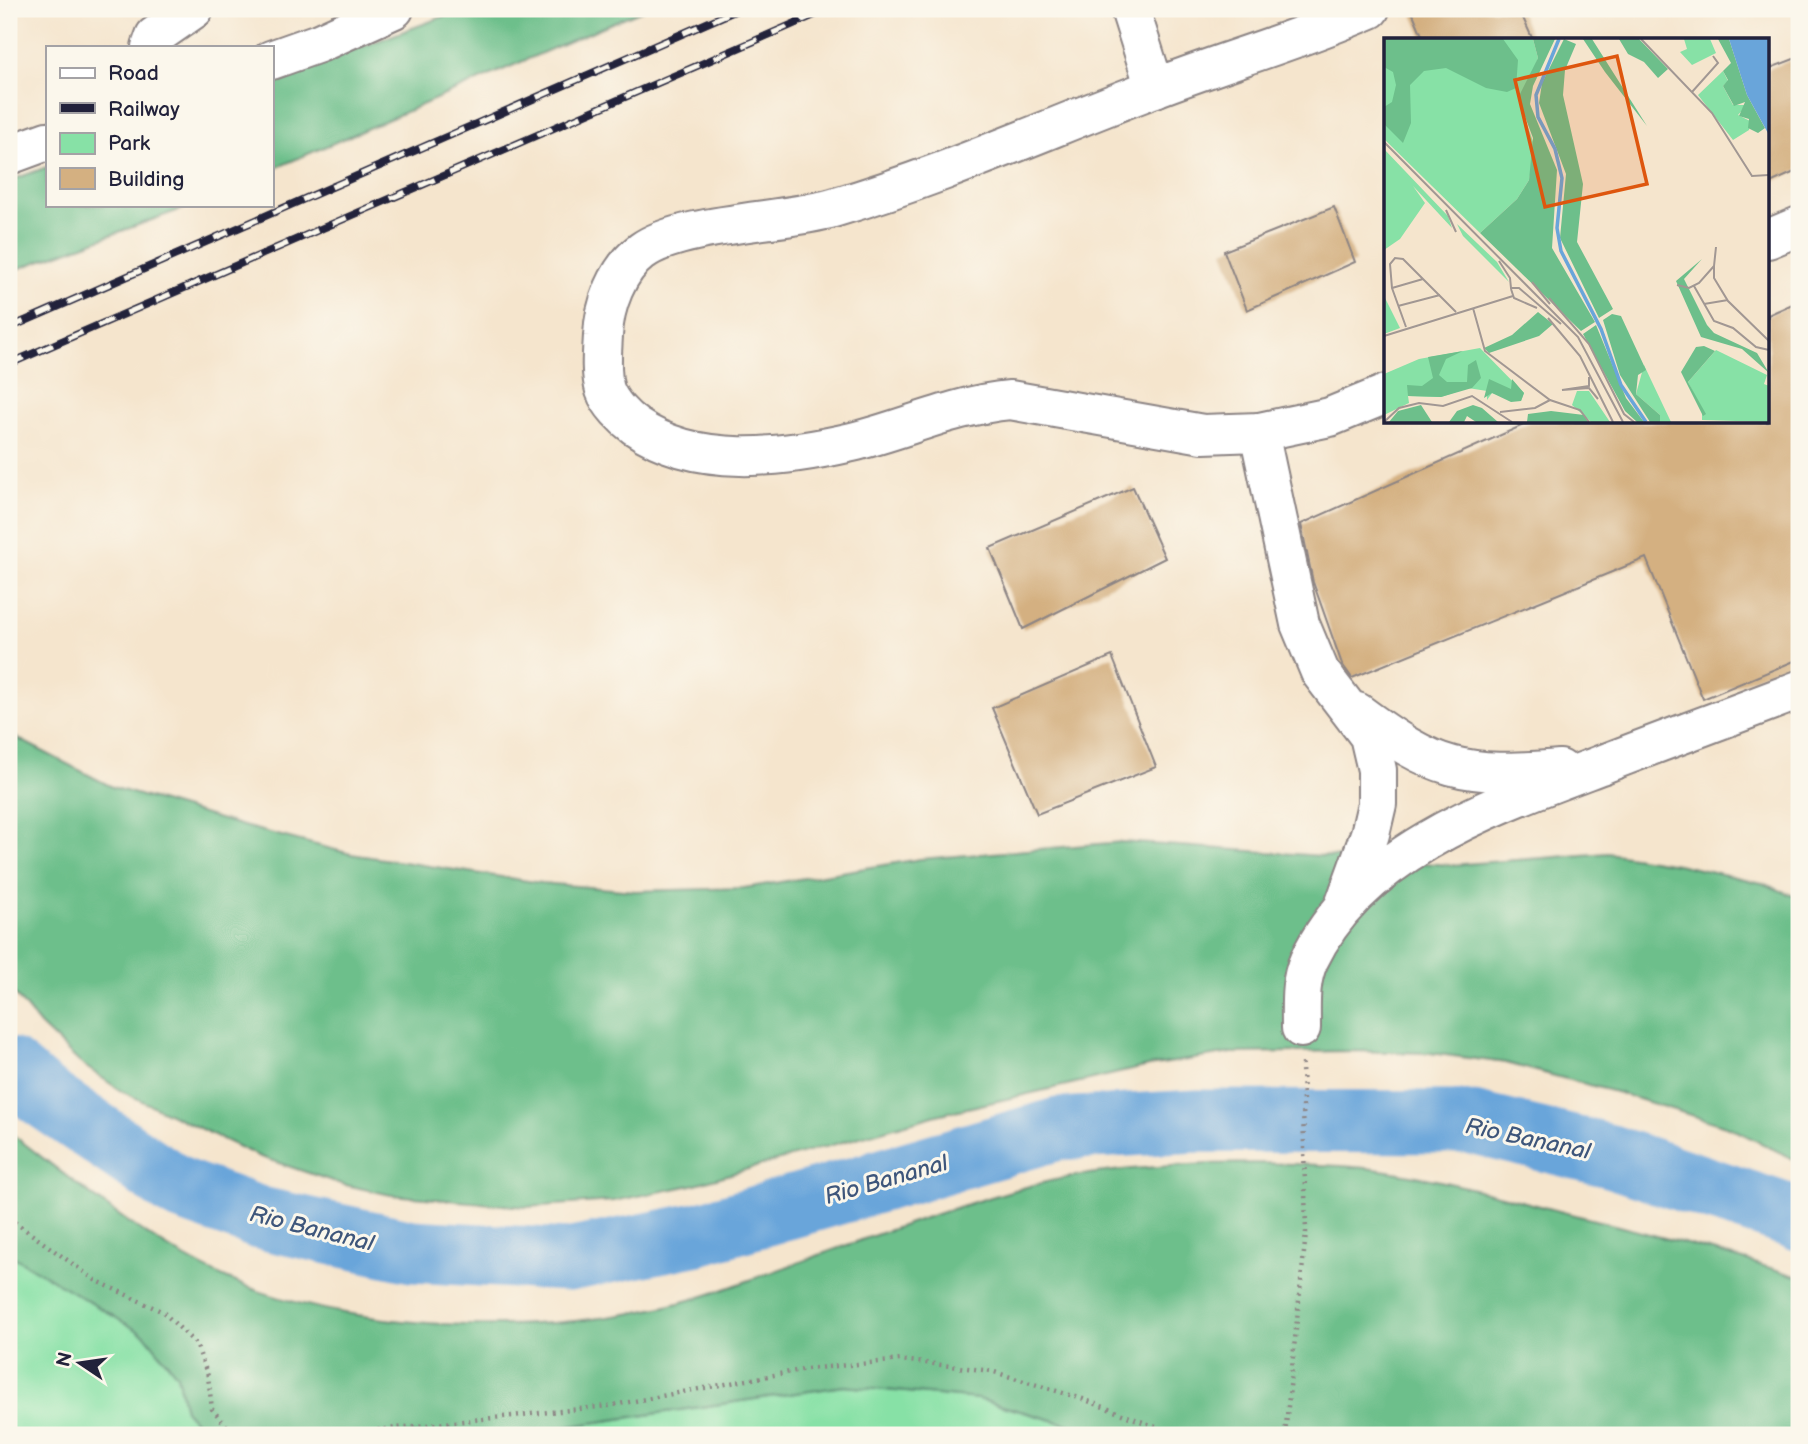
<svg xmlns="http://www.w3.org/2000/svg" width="1808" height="1444" font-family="'Balsamiq Sans',sans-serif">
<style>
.green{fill:#87e1a6;stroke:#548270;stroke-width:2}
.forest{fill:#6dbf8b;stroke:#487063;stroke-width:2}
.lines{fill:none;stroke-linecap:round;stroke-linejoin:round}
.river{stroke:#69a5da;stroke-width:63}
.building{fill:#d4b081}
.minor-casing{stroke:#8c8484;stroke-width:42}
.path{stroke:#8c8484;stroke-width:4.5;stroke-dasharray:2 5;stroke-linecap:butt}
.minor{stroke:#fff;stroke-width:38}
.rail-casing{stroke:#22223b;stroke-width:8}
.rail{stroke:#fbf7ec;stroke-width:5;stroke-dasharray:16;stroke-linecap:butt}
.labels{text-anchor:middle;stroke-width:6;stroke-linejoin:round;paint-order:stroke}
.water-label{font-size:23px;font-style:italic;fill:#3e567b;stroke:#fbf7ec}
.inset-river{fill:none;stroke:#69a5da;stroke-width:3.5}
.inset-road{fill:none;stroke:#a19793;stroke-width:2}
.view{fill:#de560e;fill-opacity:0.15;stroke:#de560e;stroke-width:3.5}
.inset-edge{fill:none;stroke:#22223b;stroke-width:3.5}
</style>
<rect width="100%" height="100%" fill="#fbf7ec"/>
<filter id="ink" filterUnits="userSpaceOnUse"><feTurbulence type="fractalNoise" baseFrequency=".0143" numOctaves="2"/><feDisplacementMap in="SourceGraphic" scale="14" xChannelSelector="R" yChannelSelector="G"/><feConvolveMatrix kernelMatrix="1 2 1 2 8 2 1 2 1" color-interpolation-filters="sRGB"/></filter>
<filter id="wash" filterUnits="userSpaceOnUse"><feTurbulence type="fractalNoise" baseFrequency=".00686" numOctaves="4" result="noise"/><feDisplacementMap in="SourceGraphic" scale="28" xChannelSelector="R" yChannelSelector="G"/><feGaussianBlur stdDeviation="1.57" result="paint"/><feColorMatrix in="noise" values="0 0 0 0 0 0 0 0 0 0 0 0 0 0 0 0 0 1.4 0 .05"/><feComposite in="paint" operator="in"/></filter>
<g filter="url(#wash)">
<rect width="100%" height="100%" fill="#f5e5cd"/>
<g class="green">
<path d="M 9,1254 L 145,1335 L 177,1375 L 185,1410 L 207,1435 L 9,1435 Z"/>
<path d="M 844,1386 L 978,1399 L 1105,1435 L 509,1435 Z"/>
</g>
<g class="forest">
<path d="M 464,9 L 644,9 L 271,170 L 271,80 Z"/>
<path d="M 47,167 L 47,205 L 193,205 L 9,272 L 9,181 Z"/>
<path d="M 9,734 L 112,787 L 243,826 L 351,854 L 541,883 L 635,891 L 744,888 L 920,859 L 1122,842 L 1451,865 L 1608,853 L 1677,864 L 1762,883 L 1799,898 L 1799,1162 L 1729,1127 L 1619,1093 L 1506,1063 L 1430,1053 L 1350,1051 L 1232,1053 L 1149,1066 L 937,1115 L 692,1185 L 614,1201 L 526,1207 L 391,1195 L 341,1184 L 258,1156 L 121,1091 L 79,1062 L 40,1025 L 9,987 Z"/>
<path d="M 9,1132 C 78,1184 147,1244 228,1279 C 363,1338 580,1339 719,1291 C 802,1262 884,1230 968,1204 C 1010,1191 1053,1178 1096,1173 C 1176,1163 1261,1161 1341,1166 C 1412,1170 1494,1194 1563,1212 C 1642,1232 1722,1252 1799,1277 L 1799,1435 L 1105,1435 L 978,1399 L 844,1386 L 509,1435 L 207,1435 L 185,1410 L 177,1375 L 145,1335 L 9,1254 Z"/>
</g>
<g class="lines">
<path class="river" d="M 9,1069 L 41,1095 L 179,1189 L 260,1218 L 412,1251 L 568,1260 L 698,1234 L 1058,1129 L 1198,1121 L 1468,1122 L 1610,1156 L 1799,1219"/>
</g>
<g id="blocks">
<g class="building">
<path d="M 1411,9 L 1519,9 L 1533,40 L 1424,40 Z"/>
<path d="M 1799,57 L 1799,170 L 1768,184 L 1768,69 Z"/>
<path d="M 1334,207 L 1355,262 L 1247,310 L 1224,251 Z"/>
<path d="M 1799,301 L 1799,659 L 1703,699 L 1646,558 L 1352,678 L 1342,664 L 1313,582 L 1301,524 L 1530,422 L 1768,422 L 1768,315 Z"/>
<path d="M 1133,487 L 1165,558 L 1023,629 L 990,548 Z"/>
<path d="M 1112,656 L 1156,767 L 1037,814 L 992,708 Z"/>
</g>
</g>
</g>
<g filter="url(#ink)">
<use href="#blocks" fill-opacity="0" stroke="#8c8484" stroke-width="2"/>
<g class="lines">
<g class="minor-casing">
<g id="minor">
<path d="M 1130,9 L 1155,88"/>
<path d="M 1370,9 C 1299,40 1224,61 1152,89 C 1046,129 942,176 833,208 C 784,222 680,223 642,251 C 617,270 604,306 603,336 C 602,353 600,373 605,390 C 610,404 624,418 635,426 C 697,469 782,458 852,442 C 905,429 955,405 1010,400 L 1203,434 L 1259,432 L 1330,417 L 1386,394"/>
<path d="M 151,47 L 155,36 L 194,9"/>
<path d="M 271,60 L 319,43 L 394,9"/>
<path d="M 9,155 L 47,141"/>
<path d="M 1768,239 L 1799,226"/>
<path d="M 1259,432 L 1300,624 L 1320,672 L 1369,736 L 1377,770 L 1377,804 L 1370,834 L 1345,903"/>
<path d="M 1357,712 C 1436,771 1463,777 1560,769"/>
<path d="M 1301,1028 C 1301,1005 1299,982 1309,960 C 1361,849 1500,803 1606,763 C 1670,738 1735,715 1799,690"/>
</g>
</g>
<g class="path">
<path d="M 9,1218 L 95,1280 L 163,1312 L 196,1344 L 208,1376 L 212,1409 L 230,1430 L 243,1435"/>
<path d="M 329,1435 L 608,1406 L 806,1369 L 901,1360 L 991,1371 L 1083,1399 L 1177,1435"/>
<path d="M 1285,1435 L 1306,1233 L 1302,1063"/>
</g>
<use href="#minor" class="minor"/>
<g class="rail-casing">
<g id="rail">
<path d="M 9,328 L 739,9"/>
<path d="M 9,364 L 828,9"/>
</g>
</g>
<use href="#rail" class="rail"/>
</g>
</g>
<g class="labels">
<g class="water-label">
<text transform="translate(1528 1138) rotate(12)" y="8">Rio Bananal</text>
<text transform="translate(886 1179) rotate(-16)" y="8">Rio Bananal</text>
<text transform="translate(312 1228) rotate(14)" y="8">Rio Bananal</text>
</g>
</g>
<g transform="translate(1384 38)">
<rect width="385" height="385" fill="#f5e5cd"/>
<path d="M 0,1 L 149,1 L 154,20 L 137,68 L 151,110 L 145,142 L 133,161 L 96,195 L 0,101 ZM 300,1 L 326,1 L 332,15 L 308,27 L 296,14 L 303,11 ZM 339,33 L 344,43 L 339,48 L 349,67 L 363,67 L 354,77 L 366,83 L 365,92 L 349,102 L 314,57 ZM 0,111 L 64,178 L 68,190 L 29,148 L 41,165 L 16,201 L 0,212 ZM 73,186 L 113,224 L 125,244 L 79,198 ZM 0,258 L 16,290 L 0,296 ZM 96,310 L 140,355 L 137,363 L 108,355 L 103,362 L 103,353 L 84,350 L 57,359 L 24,358 L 25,365 L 0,377 L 0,336 L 35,321 ZM 332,312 L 383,337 L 380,346 L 385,348 L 385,384 L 318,382 L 318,372 L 304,344 ZM 260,327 L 268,344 L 287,384 L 276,384 L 276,377 L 252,356 ZM 193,353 L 205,353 L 226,384 L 207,384 L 188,367 Z" fill="#87e1a6"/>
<path d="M 0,1 L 119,1 L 134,22 L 132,50 L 123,54 L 102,50 L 62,30 L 40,33 L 26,47 L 27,85 L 19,105 L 0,86 L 0,69 L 8,64 L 12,47 L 9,34 L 0,29 ZM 149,1 L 171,1 L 149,48 L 146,66 L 173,132 L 168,210 L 211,284 L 197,293 L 96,195 L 133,161 L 145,142 L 149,100 L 134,60 L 154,20 ZM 180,1 L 192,6 L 181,32 L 179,57 L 199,146 L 193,204 L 229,271 L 215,280 L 176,200 L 182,136 L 155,65 L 158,45 ZM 199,1 L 208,1 L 263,88 L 221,34 ZM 235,1 L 255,1 L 284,31 L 274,40 L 260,24 L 244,16 ZM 334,1 L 345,1 L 363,57 L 381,90 L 374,95 L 364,90 L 365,81 L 355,78 L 361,64 L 350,68 L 339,48 L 344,42 L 339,33 L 347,25 ZM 318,221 L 300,241 L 323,287 L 330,295 L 373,315 L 385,335 L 358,311 L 317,299 L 292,243 ZM 154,274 L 169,286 L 155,298 L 105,315 L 100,310 L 128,297 ZM 228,276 L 237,278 L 262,332 L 254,337 L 252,356 L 276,377 L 276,384 L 266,384 L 236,337 L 219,282 ZM 212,287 L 242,360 L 260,384 L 253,384 L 241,373 L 199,296 ZM 320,308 L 331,313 L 304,344 L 322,376 L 319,378 L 297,334 L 312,309 ZM 79,313 L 62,321 L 55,337 L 63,344 L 83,344 L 84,327 L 92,322 L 97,340 L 88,350 L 57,359 L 24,358 L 23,347 L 38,348 L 49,340 L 44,319 ZM 105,341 L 127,351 L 128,341 L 140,355 L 137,363 L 127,364 L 108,355 L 100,360 ZM 37,367 L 48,384 L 5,384 L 14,373 ZM 89,367 L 98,370 L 114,384 L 92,384 L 83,378 L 80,384 L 65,384 L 73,373 ZM 167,373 L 200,377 L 204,384 L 143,384 L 144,376 Z" fill="#6dbf8b"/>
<path d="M 345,1 L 385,1 L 385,97 L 363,57 Z" fill="#69a5da"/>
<path class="inset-river" d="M 175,1 L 152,57 L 154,79 L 171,111 L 178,140 L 173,190 L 177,213 L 217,291 L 237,347 L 262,384"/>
<path class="inset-road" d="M 257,1 L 328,75 L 368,138 L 385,137M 308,54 L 334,25 L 329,18M 0,104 L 194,299 L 239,384M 62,172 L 72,194M 115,223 L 126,240 L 127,250 L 135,250 L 177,286M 330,228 L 330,240 L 344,263 L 385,303M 148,244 L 166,266M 293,247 L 305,250 L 315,245 L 330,228 L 332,209M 310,248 L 330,283 L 349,290 L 372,309 L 385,312M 8,250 L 39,241M 127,251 L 130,260 L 153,270M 165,260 L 205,306 L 240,376 L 250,384M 320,266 L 344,262M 14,268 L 56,257M 89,270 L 101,313 L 166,362 L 196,372 L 205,384M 164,280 L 196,318 L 229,384M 22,289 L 8,250 L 6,226 L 11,220 L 19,221 L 72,274M 0,298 L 129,258M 205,339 L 205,348 L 178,352 L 205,350 L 214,361M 116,374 L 151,370 L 166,362M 0,384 L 15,370 L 35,365 L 59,368 L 88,358 L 128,384"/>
<path class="view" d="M 233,18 L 263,146 L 161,169 L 131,42 Z"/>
<rect width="385" height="385" class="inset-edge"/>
</g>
<rect width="1808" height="1444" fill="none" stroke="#fbf7ec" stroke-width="35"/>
<rect x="46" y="46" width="228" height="161" fill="#fbf7ec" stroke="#a4a2a5" stroke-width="2"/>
<rect x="60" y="68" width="35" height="10" fill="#ffffff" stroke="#a4a2a5" stroke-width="2"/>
<text x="108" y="80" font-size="21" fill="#22223b">Road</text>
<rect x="60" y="103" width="35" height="10" fill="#22223b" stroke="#a4a2a5" stroke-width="2"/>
<text x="108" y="116" font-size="21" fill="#22223b">Railway</text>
<rect x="60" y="133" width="35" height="21" fill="#87e1a6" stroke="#a4a2a5" stroke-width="2"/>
<text x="108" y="150" font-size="21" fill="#22223b">Park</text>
<rect x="60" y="168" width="35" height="21" fill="#d4b081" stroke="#a4a2a5" stroke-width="2"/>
<text x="108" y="186" font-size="21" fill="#22223b">Building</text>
<g transform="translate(80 1363) rotate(283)" stroke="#fbf7ec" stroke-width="5" paint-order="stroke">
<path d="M0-5L12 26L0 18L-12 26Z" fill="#22223b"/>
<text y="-10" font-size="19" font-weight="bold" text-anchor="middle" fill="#22223b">N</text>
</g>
</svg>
